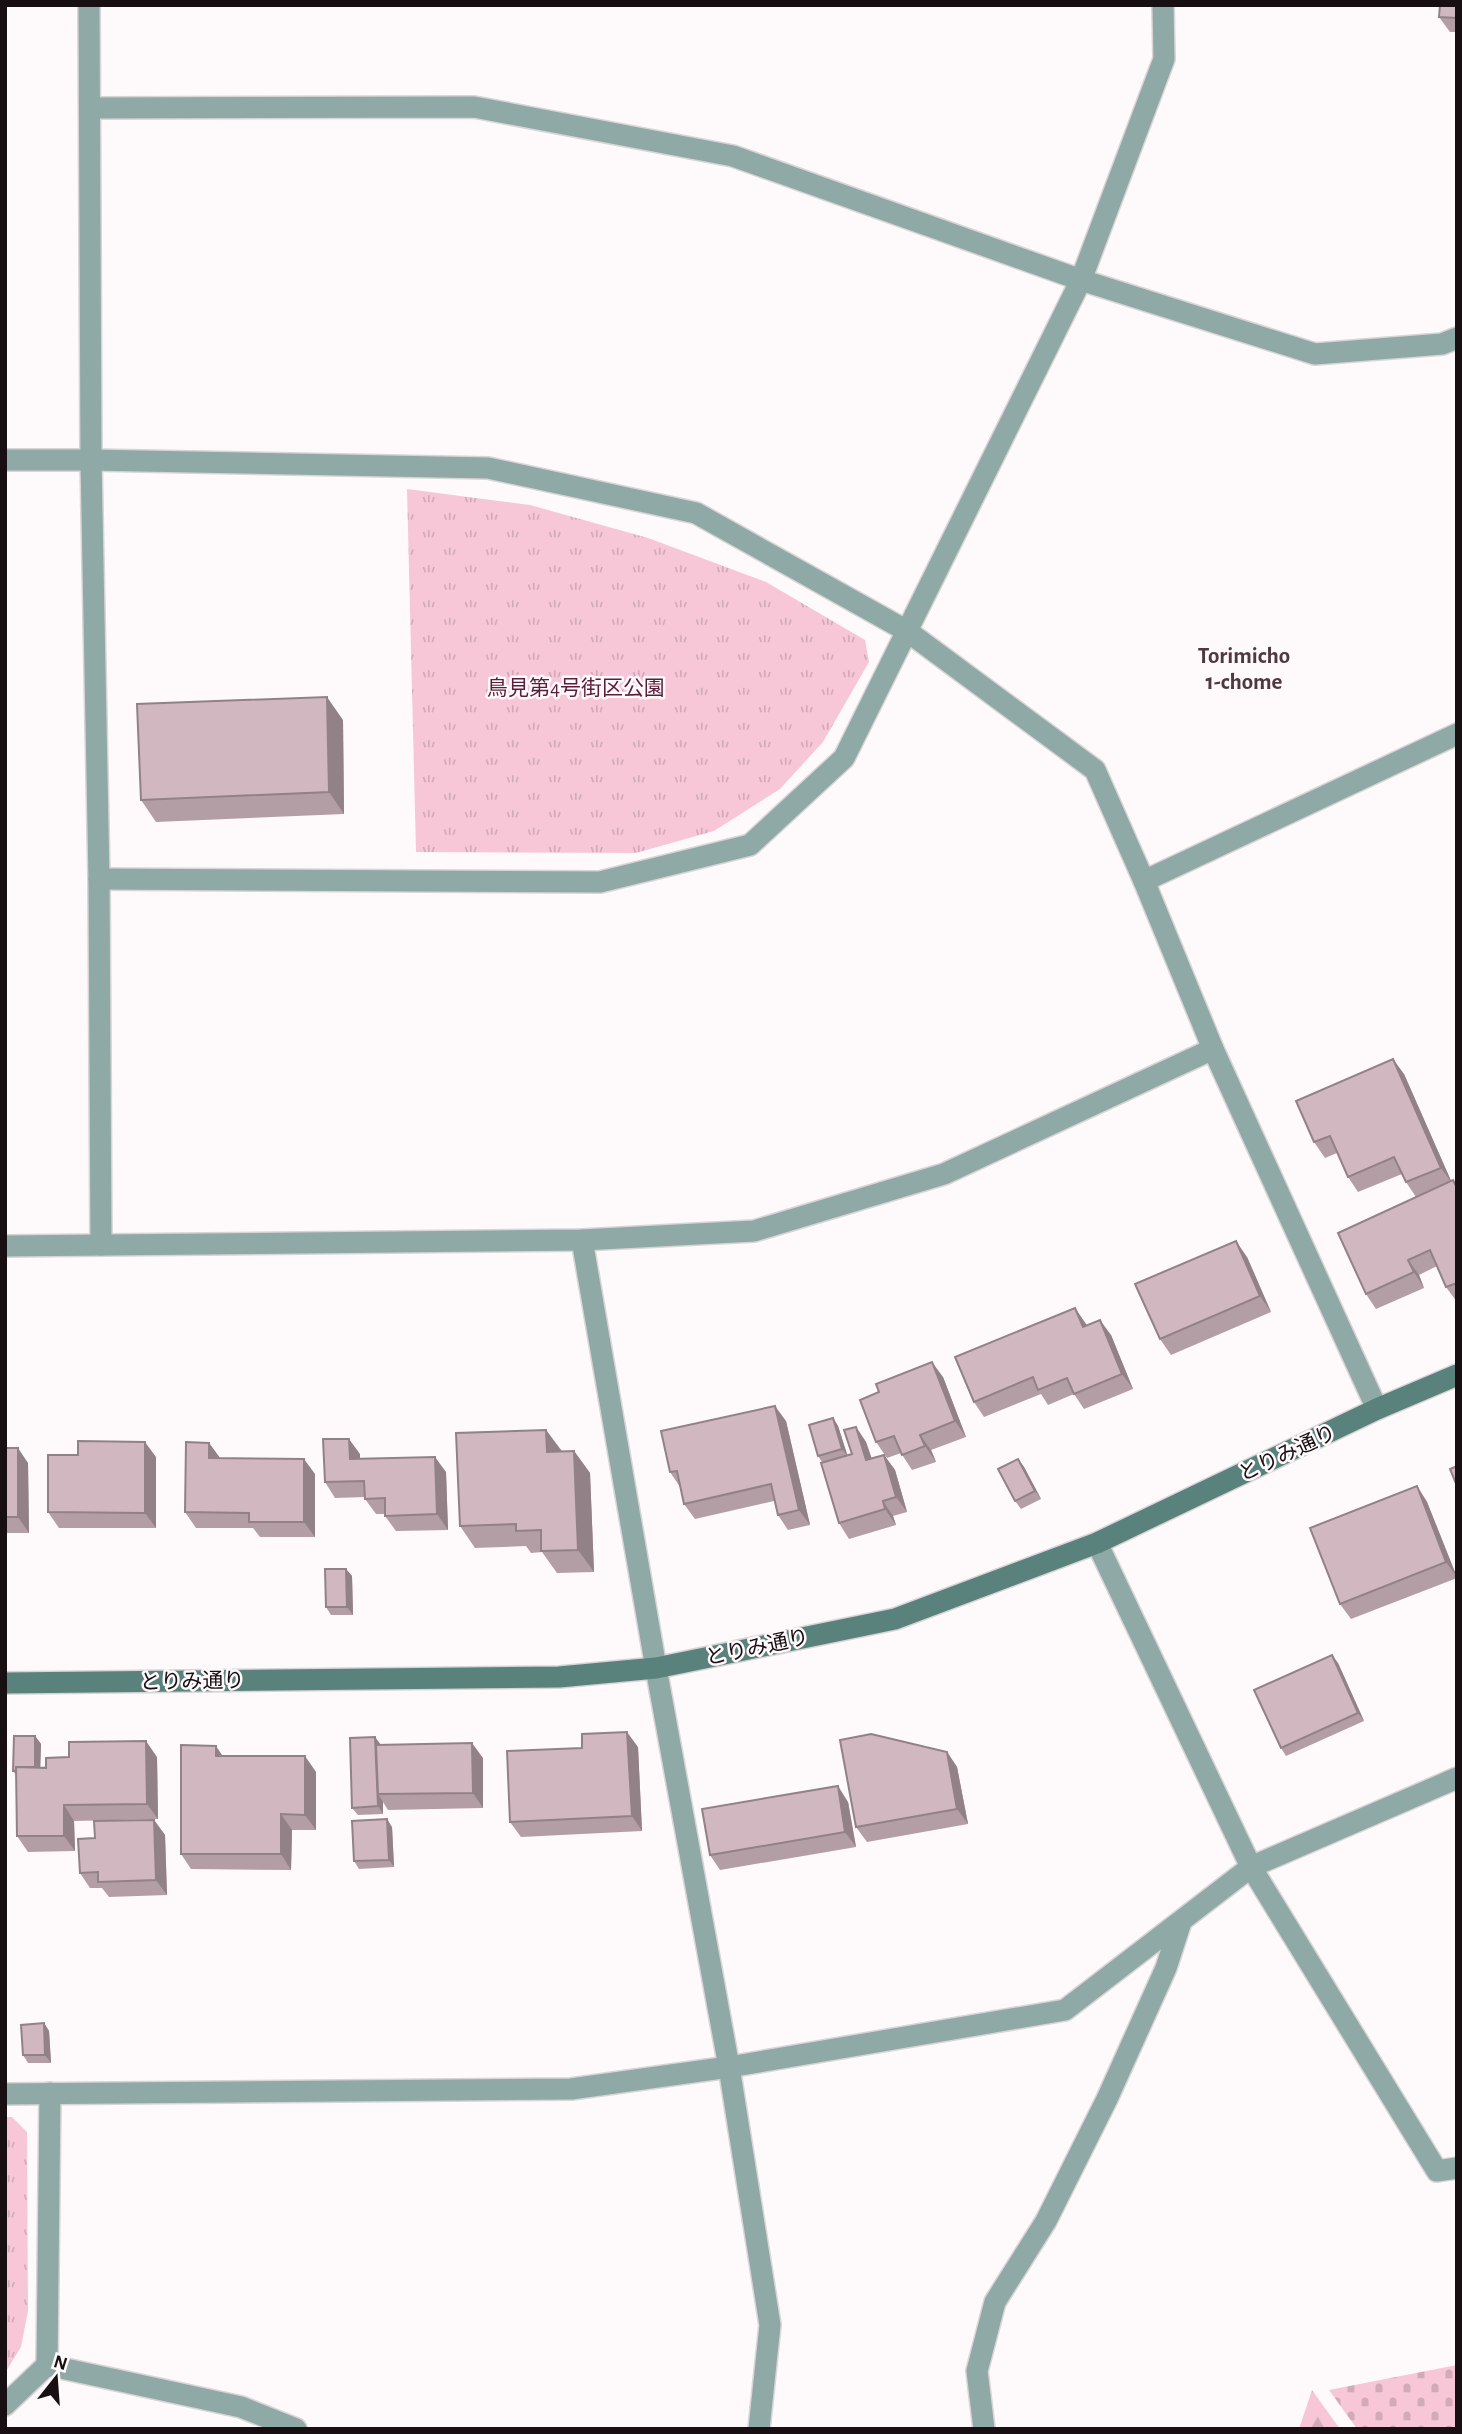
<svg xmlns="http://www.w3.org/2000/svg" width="1462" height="2434" font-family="'Alegreya Sans','Noto Sans JP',sans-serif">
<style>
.forest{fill:url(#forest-firs)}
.cemetery{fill:url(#cemetery-stones)}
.park{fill:url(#park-tufts)}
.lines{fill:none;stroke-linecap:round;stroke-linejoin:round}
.street-casing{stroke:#d9d4d5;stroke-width:24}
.secondary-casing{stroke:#d9d4d5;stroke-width:24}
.street{stroke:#8fa9a6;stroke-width:21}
.secondary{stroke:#5a827d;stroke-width:21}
.wall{fill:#b49ea5}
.shaded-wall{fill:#928186}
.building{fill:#d1b8c0;stroke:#928186;stroke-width:2}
.labels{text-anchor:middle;stroke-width:5;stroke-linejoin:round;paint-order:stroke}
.park-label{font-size:21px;fill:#5c1d39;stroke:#fef9fa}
.street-label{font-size:21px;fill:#180f12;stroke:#fef9fa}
.neighbourhood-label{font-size:23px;font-weight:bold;fill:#4e3940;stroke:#fef9fa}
</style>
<defs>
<pattern id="forest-firs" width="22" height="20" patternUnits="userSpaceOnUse" patternTransform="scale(1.75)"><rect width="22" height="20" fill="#f7c7d7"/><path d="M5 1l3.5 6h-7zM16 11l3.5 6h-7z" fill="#d3aab8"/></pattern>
<pattern id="cemetery-stones" width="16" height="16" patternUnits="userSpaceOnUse" patternTransform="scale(1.75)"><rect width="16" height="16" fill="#f7c7d7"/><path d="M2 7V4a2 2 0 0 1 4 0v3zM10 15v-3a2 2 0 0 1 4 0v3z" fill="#d3aab8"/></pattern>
<pattern id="park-tufts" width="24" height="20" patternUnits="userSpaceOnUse" patternTransform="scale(1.75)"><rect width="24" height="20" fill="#f7c7d7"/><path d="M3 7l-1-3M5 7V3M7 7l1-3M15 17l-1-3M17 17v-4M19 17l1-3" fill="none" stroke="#d3aab8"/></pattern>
</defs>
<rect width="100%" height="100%" fill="#fef9fa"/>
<path class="forest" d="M 1312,2390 L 1340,2429 L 1299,2429 Z"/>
<path class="cemetery" d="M 1457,2365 L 1457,2429 L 1357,2429 L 1329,2390 Z"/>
<g class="park">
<path d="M 407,489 L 530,505 L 648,538 L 766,582 L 865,640 L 869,662 L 823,742 L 780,789 L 714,831 L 636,853 L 416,852 Z"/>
<path d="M 5,2117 L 12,2117 L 27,2132 L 28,2311 L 21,2347 L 5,2373 Z"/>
</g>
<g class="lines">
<g class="street-casing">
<g id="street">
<path d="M 89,5 L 91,460 L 99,879 L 101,1245"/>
<path d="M 90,108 L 474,107 L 733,156 L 1081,280 L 1315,354 L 1442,344 L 1457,338"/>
<path d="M 5,460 L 91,460 L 488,468 L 696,513 L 907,631 L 1095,770 L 1144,881 L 1213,1049 L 1377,1409"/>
<path d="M 99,879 L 600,882 L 750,845 L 844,758 L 1081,280 L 1164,59 L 1163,5"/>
<path d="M 1144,881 L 1457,734"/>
<path d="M 582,1240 L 656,1668 L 729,2067 L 770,2325 L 759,2429"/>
<path d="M 5,1246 L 582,1240 L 754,1231 L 944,1174 L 1213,1049"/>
<path d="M 1097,1543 L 1251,1867 L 1437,2171 L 1457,2168"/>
<path d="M 5,2094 L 571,2089 L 729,2067 L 1065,2010 L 1251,1867 L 1457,1778"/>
<path d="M 47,2365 L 50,2093"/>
<path d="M 5,2405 L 47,2365 L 241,2407 L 296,2429"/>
<path d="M 984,2429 L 977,2371 L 995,2302 L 1046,2221 L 1107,2099 L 1166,1968 L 1181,1922"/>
</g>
</g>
<g class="secondary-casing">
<path id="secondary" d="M 5,1683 L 559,1677 L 656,1668 L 895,1619 L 1097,1543 L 1377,1409 L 1457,1375"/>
</g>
<use href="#street" class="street"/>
<use href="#secondary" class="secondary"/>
</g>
<g class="wall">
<path d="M 1457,5 L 1457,32 L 1450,32 L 1439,17 Z"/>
<path d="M 343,720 L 344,814 L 156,822 L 141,800 Z"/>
<path d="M 1404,1074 L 1451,1181 L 1457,1185 L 1457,1302 L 1446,1287 L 1437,1266 L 1419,1275 L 1424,1288 L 1376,1309 L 1366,1294 L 1416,1197 L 1406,1182 L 1402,1174 L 1358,1192 L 1348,1177 L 1337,1153 L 1325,1158 L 1314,1142 Z"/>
<path d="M 1247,1257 L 1271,1312 L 1171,1355 L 1160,1339 Z"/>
<path d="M 1075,1308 L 1087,1326 L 1111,1335 L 1133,1389 L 1084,1409 L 1074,1394 L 1048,1405 L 1041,1394 L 984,1417 L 974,1402 Z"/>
<path d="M 943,1377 L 966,1437 L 931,1450 L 936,1462 L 912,1470 L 901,1453 L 887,1458 L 876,1442 Z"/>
<path d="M 833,1418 L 838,1426 L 847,1455 L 852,1454 L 856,1427 L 866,1442 L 872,1459 L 884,1455 L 895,1470 L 907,1512 L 893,1516 L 896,1525 L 849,1539 L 839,1523 L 822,1462 L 818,1456 Z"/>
<path d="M 786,1421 L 810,1525 L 788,1530 L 778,1515 L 774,1501 L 695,1519 L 684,1504 L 680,1487 L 670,1472 Z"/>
<path d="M 546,1430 L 562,1451 L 574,1451 L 590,1473 L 594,1572 L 557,1573 L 542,1552 L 531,1553 L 526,1546 L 475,1548 L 460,1526 Z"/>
<path d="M 209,1443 L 220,1458 L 315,1474 L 315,1537 L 260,1537 L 253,1528 L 196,1528 L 185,1512 Z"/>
<path d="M 5,1448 L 28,1463 L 29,1533 L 5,1533 Z"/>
<path d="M 360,1454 L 360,1459 L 446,1472 L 448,1530 L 396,1531 L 385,1516 L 385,1514 L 376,1514 L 365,1499 L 365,1497 L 335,1498 L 325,1482 Z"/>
<path d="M 156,1457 L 156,1528 L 59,1528 L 48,1512 Z"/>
<path d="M 1018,1459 L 1024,1467 L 1041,1499 L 1021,1509 L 1015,1501 Z"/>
<path d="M 1417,1486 L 1427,1502 L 1457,1578 L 1351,1619 L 1340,1604 Z"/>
<path d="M 346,1569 L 352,1576 L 353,1615 L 331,1615 L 326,1607 Z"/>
<path d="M 1338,1663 L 1364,1721 L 1286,1756 L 1281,1748 Z"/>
<path d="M 35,1736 L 41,1744 L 40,1767 L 157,1757 L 158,1819 L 74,1821 L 75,1851 L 28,1852 L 17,1836 L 16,1775 L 13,1771 Z"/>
<path d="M 381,1745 L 483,1758 L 483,1808 L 388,1810 L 383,1802 L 383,1814 L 358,1815 L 352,1808 Z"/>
<path d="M 638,1747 L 642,1831 L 521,1837 L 510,1822 Z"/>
<path d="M 947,1752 L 957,1767 L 968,1824 L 867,1842 L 856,1827 Z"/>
<path d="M 223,1756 L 316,1772 L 316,1830 L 292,1830 L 291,1870 L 191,1869 L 181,1854 Z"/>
<path d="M 848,1802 L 856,1847 L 720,1870 L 710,1855 Z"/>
<path d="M 154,1820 L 165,1835 L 167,1895 L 109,1897 L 102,1888 L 90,1888 L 80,1873 L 95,1838 Z"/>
<path d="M 392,1827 L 394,1867 L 359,1869 L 354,1861 Z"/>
<path d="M 44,2023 L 49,2031 L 51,2063 L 28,2063 L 23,2055 Z"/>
</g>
<g class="shaded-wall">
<path d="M 327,697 L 343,720 L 344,814 L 329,792 Z"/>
<path d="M 1393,1059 L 1404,1074 L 1452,1183 L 1441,1168 Z"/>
<path d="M 1236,1241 L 1247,1257 L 1271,1312 L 1260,1296 Z"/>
<path d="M 1408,1260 L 1419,1275 L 1424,1288 L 1414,1272 Z"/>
<path d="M 1075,1308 L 1086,1324 L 1094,1343 L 1083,1327 Z"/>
<path d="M 1100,1320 L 1111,1335 L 1133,1389 L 1122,1374 Z"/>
<path d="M 932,1362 L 943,1377 L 966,1437 L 955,1421 Z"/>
<path d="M 775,1406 L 786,1421 L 810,1525 L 799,1510 Z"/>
<path d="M 833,1418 L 838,1426 L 848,1457 L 842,1449 Z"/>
<path d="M 856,1427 L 866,1442 L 877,1475 L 866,1460 Z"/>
<path d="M 546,1430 L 562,1452 L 547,1452 Z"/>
<path d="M 920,1435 L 931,1450 L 936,1462 L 925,1446 Z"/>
<path d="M 349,1439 L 360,1454 L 360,1474 L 350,1459 Z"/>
<path d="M 145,1442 L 156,1457 L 156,1528 L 145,1513 Z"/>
<path d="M 209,1443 L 220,1458 L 209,1458 Z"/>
<path d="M 18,1448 L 28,1463 L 29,1533 L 18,1517 Z"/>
<path d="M 574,1451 L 590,1473 L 594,1572 L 578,1550 Z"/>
<path d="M 884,1455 L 895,1470 L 907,1512 L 896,1497 Z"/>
<path d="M 435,1457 L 446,1472 L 448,1530 L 437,1514 Z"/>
<path d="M 304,1459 L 315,1474 L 315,1537 L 304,1522 Z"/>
<path d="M 1018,1459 L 1024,1467 L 1041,1499 L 1035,1491 Z"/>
<path d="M 1417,1486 L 1427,1502 L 1457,1577 L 1446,1562 Z"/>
<path d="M 883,1501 L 893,1516 L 896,1525 L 885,1509 Z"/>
<path d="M 346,1569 L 352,1576 L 353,1615 L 347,1607 Z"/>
<path d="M 1332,1655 L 1338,1663 L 1364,1721 L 1358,1713 Z"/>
<path d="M 627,1732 L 638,1747 L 642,1831 L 632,1816 Z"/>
<path d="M 35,1736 L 41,1744 L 40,1779 L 35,1771 Z"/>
<path d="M 375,1737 L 381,1745 L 383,1794 L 378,1794 L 383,1802 L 383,1814 L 378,1806 Z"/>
<path d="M 146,1741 L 157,1757 L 158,1819 L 147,1804 Z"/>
<path d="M 472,1743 L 483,1758 L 483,1808 L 473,1793 Z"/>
<path d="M 216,1746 L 226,1761 L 216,1756 Z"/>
<path d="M 947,1752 L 957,1767 L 968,1824 L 957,1809 Z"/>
<path d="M 305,1756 L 316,1772 L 316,1830 L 305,1815 Z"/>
<path d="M 838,1786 L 848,1802 L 856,1847 L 845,1832 Z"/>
<path d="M 64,1805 L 74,1821 L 75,1851 L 64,1836 Z"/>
<path d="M 281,1814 L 292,1830 L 291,1870 L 281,1854 Z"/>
<path d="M 387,1819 L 392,1827 L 394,1867 L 389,1860 Z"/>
<path d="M 154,1820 L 165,1835 L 167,1895 L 156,1880 Z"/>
<path d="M 44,2023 L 49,2031 L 51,2063 L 45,2055 Z"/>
</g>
<g class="building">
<path d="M 1440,5 L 1457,5 L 1457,18 L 1439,17 Z"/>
<path d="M 327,697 L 329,792 L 141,800 L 137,704 Z"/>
<path d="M 1393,1059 L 1441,1168 L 1406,1182 L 1394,1157 L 1348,1177 L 1330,1136 L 1314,1142 L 1296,1101 Z"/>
<path d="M 1453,1180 L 1457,1188 L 1457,1283 L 1446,1287 L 1430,1250 L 1408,1260 L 1414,1272 L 1366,1294 L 1338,1233 Z"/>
<path d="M 1236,1241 L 1260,1296 L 1160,1339 L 1135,1284 Z"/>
<path d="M 1075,1308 L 1083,1327 L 1100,1320 L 1122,1374 L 1074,1394 L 1067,1378 L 1038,1390 L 1033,1377 L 974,1402 L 955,1357 Z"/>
<path d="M 932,1362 L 955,1421 L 920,1435 L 925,1446 L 902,1455 L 894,1436 L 876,1442 L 860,1400 L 879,1392 L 876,1384 Z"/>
<path d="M 775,1406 L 799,1510 L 778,1515 L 771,1484 L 684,1504 L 677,1471 L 670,1472 L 661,1431 Z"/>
<path d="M 833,1418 L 842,1449 L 818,1456 L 809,1425 Z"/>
<path d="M 856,1427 L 866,1460 L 884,1455 L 896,1497 L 883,1501 L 885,1509 L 839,1523 L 821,1463 L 852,1454 L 844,1430 Z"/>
<path d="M 546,1430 L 547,1452 L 574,1451 L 578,1550 L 541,1551 L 541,1530 L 516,1531 L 516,1524 L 460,1526 L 456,1433 Z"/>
<path d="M 323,1439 L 349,1439 L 350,1459 L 435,1457 L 437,1514 L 385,1516 L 385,1498 L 365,1499 L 364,1481 L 325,1482 Z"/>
<path d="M 78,1441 L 145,1442 L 145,1513 L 48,1512 L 48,1455 L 78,1455 Z"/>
<path d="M 186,1442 L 209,1443 L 209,1458 L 304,1459 L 304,1522 L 249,1522 L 249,1513 L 185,1512 Z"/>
<rect x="5" y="1448" width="13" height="69"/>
<path d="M 1018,1459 L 1035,1491 L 1015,1501 L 998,1469 Z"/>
<path d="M 1457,1466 L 1457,1486 L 1450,1469 Z"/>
<path d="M 1417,1486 L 1446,1562 L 1340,1604 L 1310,1528 Z"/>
<path d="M 325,1569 L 346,1569 L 347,1607 L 326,1607 Z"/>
<path d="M 1332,1655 L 1358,1713 L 1281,1748 L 1254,1690 Z"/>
<path d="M 627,1732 L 632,1816 L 510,1822 L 507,1751 L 582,1748 L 582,1734 Z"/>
<path d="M 871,1734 L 947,1752 L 957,1809 L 856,1827 L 840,1740 Z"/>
<path d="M 14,1736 L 35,1736 L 35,1767 L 16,1767 L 16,1771 L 13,1771 Z"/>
<path d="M 375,1737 L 378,1806 L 352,1808 L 350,1738 Z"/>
<path d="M 146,1741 L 147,1804 L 64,1805 L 64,1836 L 17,1836 L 16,1767 L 46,1768 L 46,1758 L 69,1757 L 69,1742 Z"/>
<path d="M 472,1743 L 473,1793 L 378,1794 L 376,1745 Z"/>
<path d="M 181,1745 L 216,1746 L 216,1756 L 305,1756 L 305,1815 L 281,1814 L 281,1854 L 181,1854 Z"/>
<path d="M 838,1786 L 845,1832 L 710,1855 L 702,1809 Z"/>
<path d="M 387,1819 L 389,1860 L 354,1861 L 352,1821 Z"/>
<path d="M 154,1820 L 156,1880 L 98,1882 L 98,1872 L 80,1873 L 78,1839 L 95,1838 L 94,1821 Z"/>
<path d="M 44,2023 L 45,2055 L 23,2055 L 21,2025 Z"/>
</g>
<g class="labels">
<g class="park-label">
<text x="576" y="695">鳥見第4号街区公園</text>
</g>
<g class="street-label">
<text transform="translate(1287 1453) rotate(-25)" y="7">とりみ通り</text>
<text transform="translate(757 1647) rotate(-12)" y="7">とりみ通り</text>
<text transform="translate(192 1681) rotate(-1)" y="7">とりみ通り</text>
</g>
<g class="neighbourhood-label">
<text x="1244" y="663">Torimicho<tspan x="1244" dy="26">1-chome</tspan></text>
</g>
</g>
<rect width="1462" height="2434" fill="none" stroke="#180f12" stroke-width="14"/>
<g transform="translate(56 2378) rotate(17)" stroke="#fef9fa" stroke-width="5" paint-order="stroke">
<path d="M0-5L12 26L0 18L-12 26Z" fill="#180f12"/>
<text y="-10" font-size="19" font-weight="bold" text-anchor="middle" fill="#180f12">N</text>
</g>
</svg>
